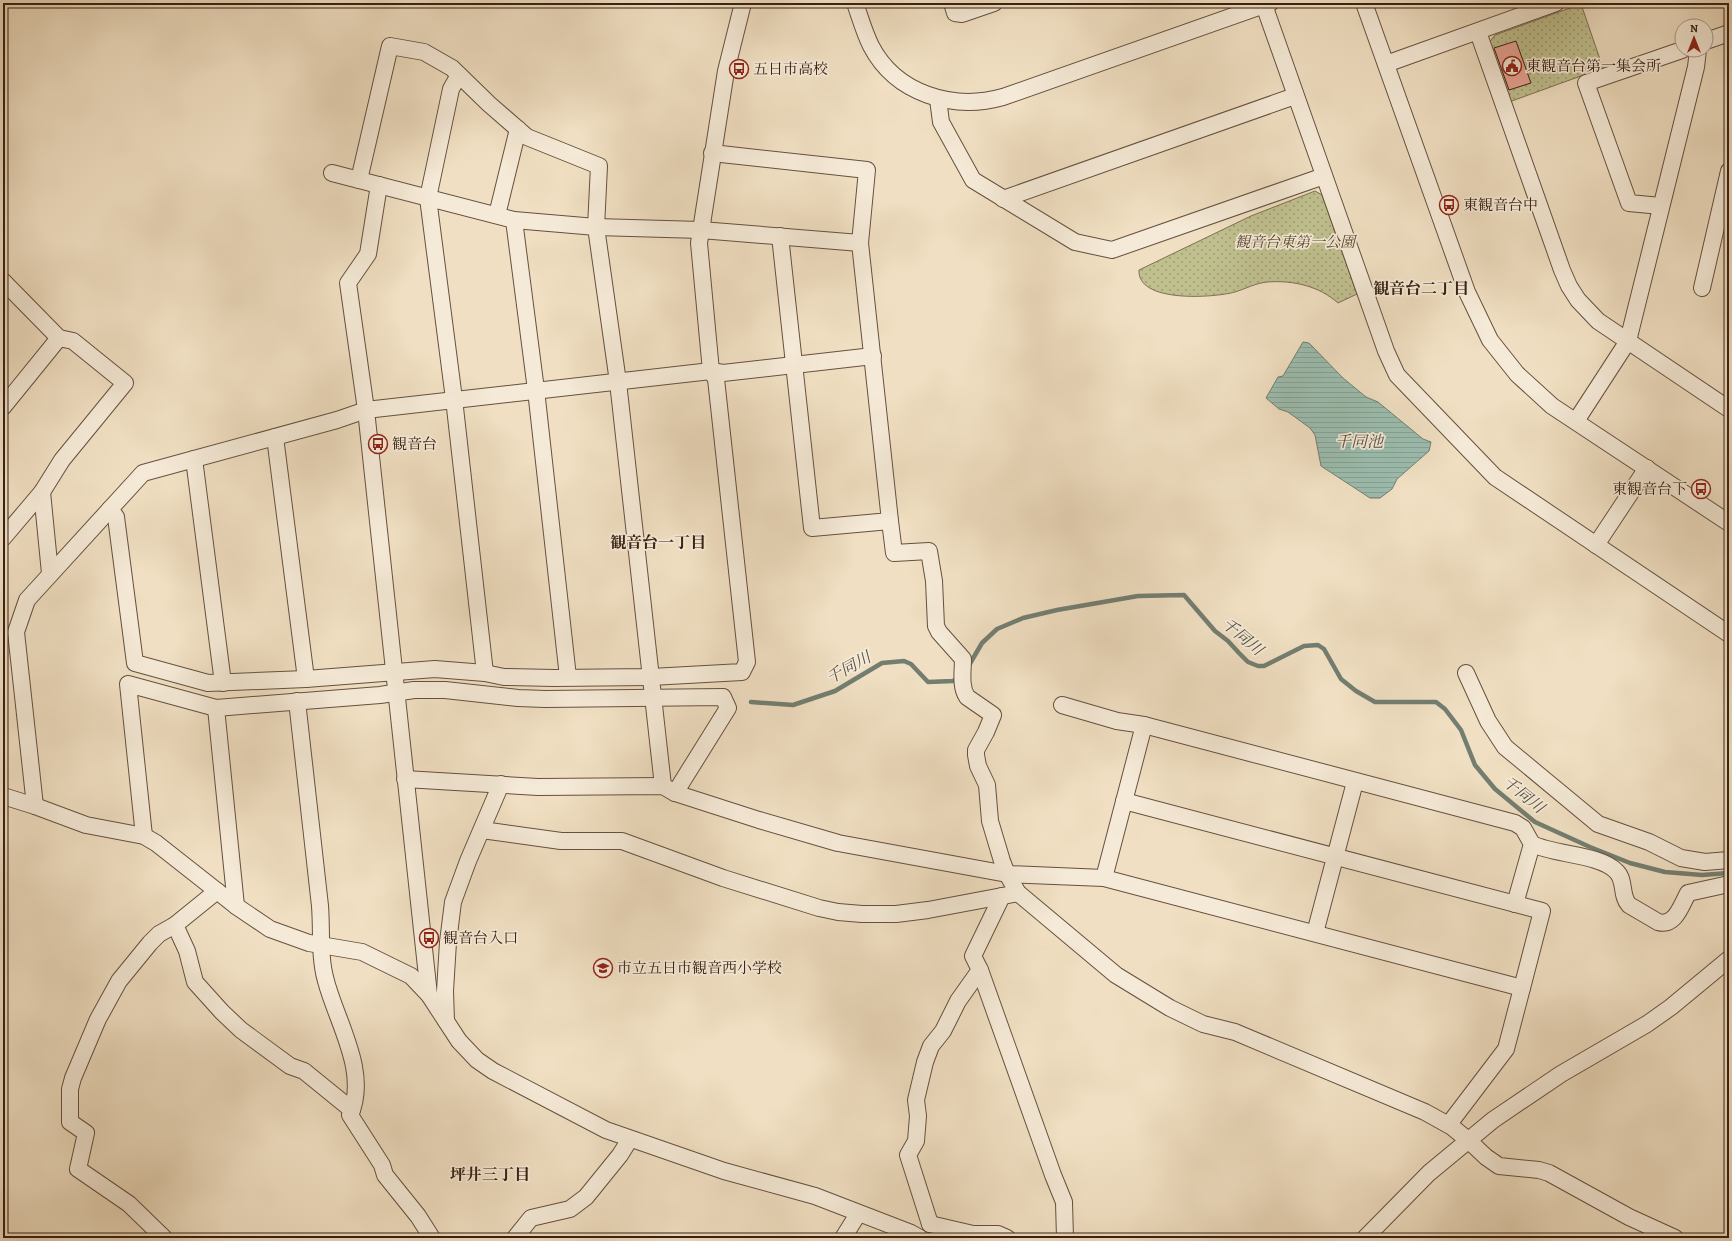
<svg xmlns="http://www.w3.org/2000/svg" width="1732" height="1241" font-family="Alegreya,'Noto Serif JP',serif">
<style>
.park{fill:url(#park-dots);stroke:#7c7051}
.water{fill:url(#water-rules);stroke:#737e71}
.lines{fill:none;stroke-linecap:round;stroke-linejoin:round}
.stream{stroke:#737e71;stroke-width:4.5}
.building{fill:#e9a495;stroke:#382013}
.minor-casing{stroke:#66503f;stroke-width:18}
.minor{stroke:#f5ead7;stroke-width:16}
.labels{text-anchor:middle;stroke-width:3.5;stroke-linejoin:round;paint-order:stroke}
.poi-label{font-size:15px;fill:#382013;stroke:#f5ead7;text-anchor:start}
.park-label{font-size:15px;font-style:italic;fill:#5a4832;stroke:#f5ead7}
.neighbourhood-label{font-size:16px;font-weight:bold;fill:#382013;stroke:#f5ead7}
.water-label{font-size:16px;font-style:italic;fill:#564f42;stroke:#f5ead7}
</style>
<defs>
<pattern id="park-dots" width="8" height="8" patternUnits="userSpaceOnUse"><rect width="8" height="8" fill="#c0c08f"/><path d="M2 2h.1M6 6h.1" fill="none" stroke="#9d9c74" stroke-width="1.8" stroke-linecap="round"/></pattern>
<pattern id="water-rules" width="6" height="5" patternUnits="userSpaceOnUse"><rect width="6" height="5" fill="#9bbdaf"/><path d="M0 2.5h6" fill="none" stroke="#86a296"/></pattern>
</defs>
<rect width="100%" height="100%" fill="#f0dfc2"/>
<filter id="stains"><feTurbulence type="fractalNoise" baseFrequency=".005" numOctaves="4"/><feColorMatrix values="0 0 0 0 .2 0 0 0 0 .09 0 0 0 0 .02 0 0 0 .5 -.17"/></filter>
<radialGradient id="worn" r=".72"><stop offset=".6" stop-color="#630" stop-opacity="0"/><stop offset="1" stop-color="#630" stop-opacity=".3"/></radialGradient>
<g class="park">
<path d="M 1581,4 L 1603,68 L 1509,102 L 1488,44 L 1495,35 Z"/>
<path d="M 1315,191 L 1322,195 L 1357,294 L 1338,303 C 1319,286 1293,280 1267,282 C 1256,283 1245,289 1235,292 C 1213,298 1137,303 1139,270 L 1251,216 Z"/>
</g>
<path class="water" d="M 1303,342 L 1309,343 L 1343,378 L 1366,397 L 1378,402 L 1423,439 L 1431,442 L 1429,451 L 1397,479 L 1392,489 L 1380,498 L 1370,498 L 1321,466 L 1315,435 L 1310,428 L 1288,412 L 1279,409 L 1266,398 L 1278,377 L 1283,376 Z"/>
<g class="lines">
<g class="stream">
<path d="M 968,667 L 982,643 L 997,629 L 1023,618 L 1057,610 L 1138,596 L 1184,595 L 1215,631 L 1228,641 L 1239,653 L 1248,662 L 1258,666 L 1264,666 L 1304,646 L 1318,645 L 1324,649 L 1341,679 L 1356,691 L 1375,702 L 1436,702 L 1445,709 L 1461,730 L 1475,765 L 1495,789 L 1535,822 L 1590,847 L 1630,863 L 1665,872 L 1702,875 L 1729,873"/>
<path d="M 751,702 L 793,705 L 835,691 L 882,663 L 904,661 L 911,664 L 928,682 L 953,681 L 959,677"/>
</g>
</g>
<path class="building" d="M 1516,41 L 1531,83 L 1509,90 L 1494,48 Z"/>
<g class="lines">
<g class="minor-casing">
<g id="minor">
<path d="M 855,3 C 860,17 864,32 871,46 C 896,94 953,111 1003,97 L 1270,3"/>
<path d="M 952,3 L 955,13 L 962,14 L 994,3"/>
<path d="M 1364,3 L 1467,292 L 1490,340 L 1517,374 L 1552,406 L 1729,523"/>
<path d="M 1264,5 L 1386,351 L 1397,375 L 1495,477 L 1729,634"/>
<path d="M 1478,32 L 1562,270 L 1569,286 L 1578,300 L 1598,321 L 1729,409"/>
<path d="M 1706,41 L 1729,33"/>
<path d="M 1386,64 L 1556,3"/>
<path d="M 459,75 L 451,89 L 428,198 L 454,399 L 485,673"/>
<path d="M 938,99 L 941,122 L 973,180 L 1075,242 L 1112,250 L 1324,176"/>
<path d="M 712,153 L 867,170 L 860,243 L 890,521 L 812,528 L 780,236"/>
<path d="M 332,173 L 514,220 L 596,227 L 701,230 L 860,243"/>
<path d="M 359,180 L 390,46 L 424,52 L 452,68 L 489,104 L 527,137 L 599,166 L 596,227 L 618,382 L 663,786"/>
<path d="M 1003,199 L 1295,96"/>
<path d="M 1661,206 L 1629,203 L 1586,83 L 1682,50"/>
<path d="M 497,215 L 518,129"/>
<path d="M 514,220 L 536,390 L 568,677"/>
<path d="M 3,281 L 59,338 L 73,341 L 125,383 L 62,460 L 42,492 L 3,538"/>
<path d="M 1702,288 L 1729,171"/>
<path d="M 3,407 L 59,338"/>
<path d="M 1576,421 L 1628,341 L 1696,67 L 1698,50"/>
<path d="M 275,437 L 306,679"/>
<path d="M 194,459 L 223,683"/>
<path d="M 42,492 L 50,573"/>
<path d="M 110,509 L 116,517 L 135,663 L 208,683 L 306,679 L 435,669 L 485,673 L 504,677 L 554,678 L 651,677 L 742,672 L 747,662 L 716,379 L 711,371 L 723,373 L 873,356"/>
<path d="M 890,521 L 894,553 L 929,551 L 934,581 L 936,626 L 939,632 L 963,659 C 963,671 960,686 967,697 L 993,715 L 986,732 L 976,750 L 976,755 L 978,766 L 987,785 L 990,821 L 1002,861 L 1007,874 L 1018,893 L 1116,975 L 1170,1008 L 1203,1024 L 1235,1032 L 1425,1112 L 1452,1127 L 1468,1140 L 1486,1157 L 1499,1166 L 1539,1170 L 1549,1173 L 1629,1217 L 1675,1238"/>
<path d="M 1596,545 L 1647,468"/>
<path d="M 1466,673 L 1488,721 L 1505,747 L 1598,824 L 1649,842 L 1681,858 L 1705,862 L 1729,860"/>
<path d="M 297,701 C 305,769 312,838 320,906 C 322,931 319,957 326,981 C 337,1023 369,1072 350,1115 L 382,1165 L 385,1175 L 418,1216 L 432,1238"/>
<path d="M 1062,705 L 1117,721 L 1144,725 L 1104,878"/>
<path d="M 216,708 L 236,906"/>
<path d="M 1144,725 L 1515,823 L 1523,828 L 1532,844 L 1515,904"/>
<path d="M 405,779 L 538,787 L 663,786 L 675,793 L 759,820 L 838,843 L 1007,874 L 1104,878 L 1522,988 L 1506,1049 L 1449,1124"/>
<path d="M 3,796 L 35,806 L 86,825 L 144,836 L 156,843 L 236,906 L 270,929 L 309,943 L 362,952 L 411,976 L 429,995 L 459,1041 L 477,1060 L 493,1071 L 606,1130 L 724,1171 L 815,1196 L 911,1233 L 920,1238"/>
<path d="M 1124,801 L 1542,911 L 1522,988"/>
<path d="M 35,806 L 16,632 L 27,600 L 143,473 L 337,420 L 366,410 L 348,283 L 368,254 L 379,185"/>
<path d="M 482,830 L 561,841 L 622,841 L 723,878 L 819,908 L 838,912 L 862,914 L 896,914 L 928,910 L 1018,893"/>
<path d="M 144,836 L 128,684 L 216,708 L 380,695 L 414,690 L 445,690 L 518,698 L 545,699 L 723,697 L 728,708 L 675,793"/>
<path d="M 1532,844 C 1555,855 1599,854 1616,871 C 1626,880 1620,895 1629,905 L 1658,922 C 1675,927 1681,906 1688,893 L 1729,884"/>
<path d="M 1002,896 L 973,956 L 980,970 L 1053,1175 L 1064,1202 L 1065,1238"/>
<path d="M 175,925 L 187,951 L 195,982 L 222,1012 L 241,1030 L 290,1066 L 304,1071 L 352,1110"/>
<path d="M 1315,933 L 1355,782"/>
<path d="M 429,995 L 366,410 L 711,371 L 699,243 L 726,71 L 743,3"/>
<path d="M 446,1021 L 445,991 L 448,942 L 453,902 L 468,861 L 501,784"/>
<path d="M 930,1224 L 908,1155 L 916,1141 L 918,1116 L 916,1100 L 925,1062 L 931,1046 L 943,1031 L 958,1001 L 980,970"/>
<path d="M 930,1224 L 973,1234 L 998,1234 L 1007,1238"/>
<path d="M 164,1238 L 129,1204 L 78,1169 L 86,1133 L 70,1122 L 70,1089 L 73,1078 L 98,1019 L 119,981 L 150,943 L 159,934 L 175,925 L 217,891"/>
<path d="M 515,1238 L 531,1218 L 570,1209 L 586,1197 L 620,1155 L 630,1139"/>
<path d="M 843,1238 L 858,1214"/>
<path d="M 1365,1238 L 1429,1173 L 1493,1120 L 1561,1074 L 1647,1024 L 1671,1007 L 1729,959"/>
</g>
</g>
<use href="#minor" class="minor"/>
</g>
<defs>
<g id="civic-ring" transform="scale(1)"><circle r="9.5" fill="#f5ead7" stroke="#8f2418" stroke-width="1.5"/><path d="M-.6-6.5H3V-4.5H.6V-3L4-1V1h2V6H-6V1h2V-1L-.6-3ZM-1.2 2.5V6h2.4V2.5Z" fill="#8f2418"/></g>
<g id="bus-ring" transform="scale(1)"><circle r="9.5" fill="#f5ead7" stroke="#8f2418" stroke-width="1.5"/><path d="M-5-6H5V4H4V6H2V4H-2V6H-4V4H-5ZM-3.5-4V0h7V-4ZM-3.5 1.2v1.5H-2V1.2ZM2 1.2v1.5H3.5V1.2Z" fill="#8f2418"/></g>
<g id="school-ring" transform="scale(1)"><circle r="9.5" fill="#f5ead7" stroke="#8f2418" stroke-width="1.5"/><path d="M0-5L7-2L0 1L-7-2ZM-4 1L0 2.5L4 1V4Q0 6-4 4Z" fill="#8f2418"/></g>
</defs>
<g fill-rule="evenodd">
<use href="#civic-ring" x="1512" y="66"/>
<use href="#bus-ring" x="739" y="69"/>
<use href="#bus-ring" x="1449" y="205"/>
<use href="#bus-ring" x="378" y="444"/>
<use href="#bus-ring" x="1701" y="489"/>
<use href="#bus-ring" x="429" y="938"/>
<use href="#school-ring" x="603" y="968"/>
</g>
<g class="labels">
<g class="poi-label">
<text x="1526" y="71">東観音台第一集会所</text>
<text x="753" y="74">五日市高校</text>
<text x="1463" y="210">東観音台中</text>
<text x="392" y="449">観音台</text>
<text x="1687" y="494" text-anchor="end">東観音台下</text>
<text x="443" y="943">観音台入口</text>
<text x="617" y="973">市立五日市観音西小学校</text>
</g>
<g class="park-label">
<text x="1295" y="247">観音台東第一公園</text>
</g>
<g class="neighbourhood-label">
<text x="1421" y="294">観音台二丁目</text>
<text x="658" y="548">観音台一丁目</text>
<text x="490" y="1180">坪井三丁目</text>
</g>
<g class="water-label">
<text x="1359" y="447">千同池</text>
<text transform="translate(1243 636) rotate(40)" y="6">千同川</text>
<text transform="translate(848 667) rotate(-29)" y="6">千同川</text>
<text transform="translate(1524 794) rotate(39)" y="6">千同川</text>
</g>
</g>
<rect width="1732" height="1241" fill="none" stroke="#f0dfc2" stroke-width="16"/>
<rect x="4" y="4" width="1724" height="1233" fill="none" stroke="#382013" stroke-width="2"/>
<rect x="8" y="8" width="1716" height="1225" fill="none" stroke="#382013"/>
<g transform="translate(1694 38)"><circle r="19" fill="#f5ead7" stroke="#a99989"/>
<path d="M0-3L7 15L0 10L-7 15Z" fill="#8f2418"/>
<text y="-6" font-size="11" font-weight="bold" text-anchor="middle" fill="#382013">N</text>
</g>
<rect width="100%" height="100%" filter="url(#stains)"/>
<rect width="100%" height="100%" fill="url(#worn)"/>
</svg>
